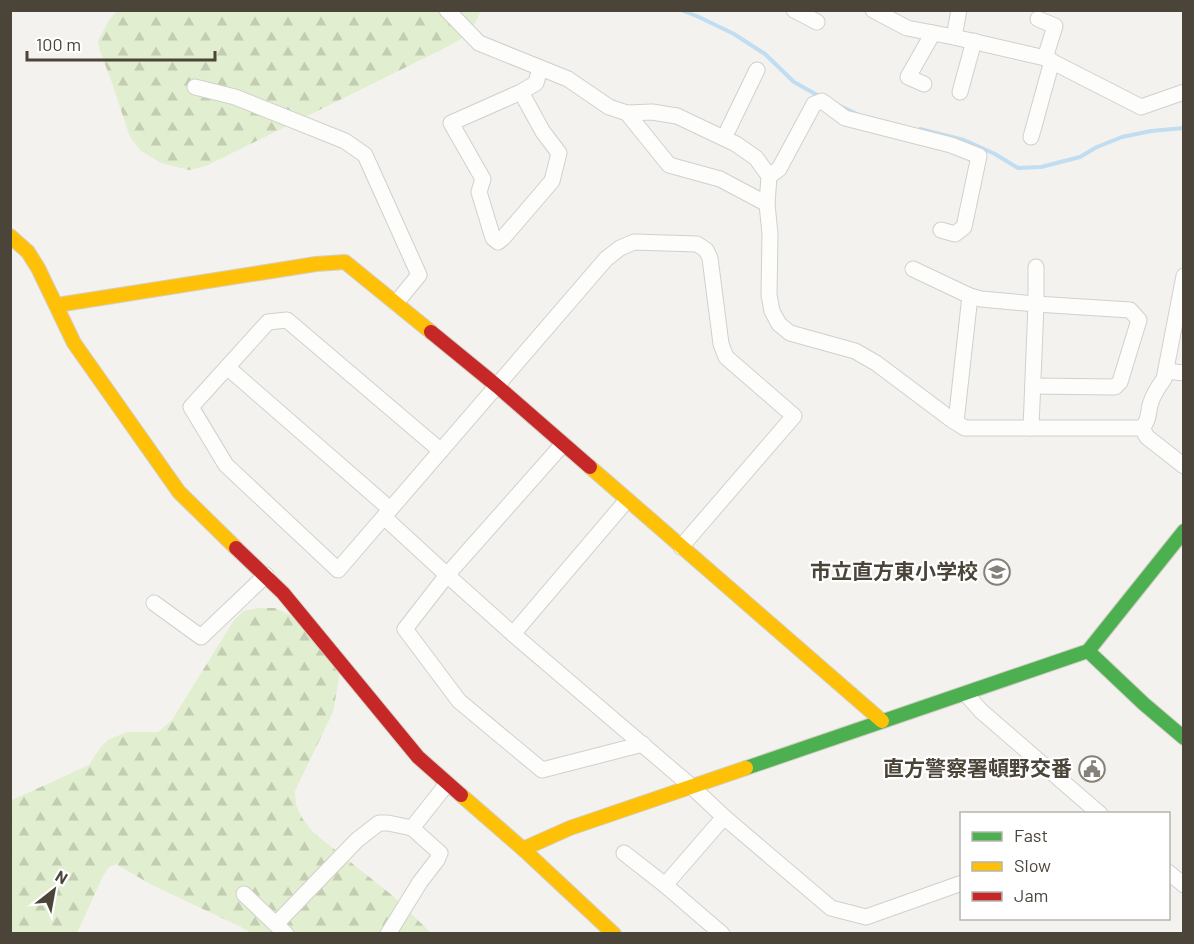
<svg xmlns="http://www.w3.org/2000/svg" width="1194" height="944" font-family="Barlow,'Noto Sans JP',sans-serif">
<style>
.forest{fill:url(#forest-firs)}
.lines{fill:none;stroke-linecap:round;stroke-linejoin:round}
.stream{stroke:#c0ddf1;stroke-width:4}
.street-casing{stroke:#d2d0cb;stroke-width:17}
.fast-casing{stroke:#d3cfc5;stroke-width:16}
.slow-casing{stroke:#d3cfc5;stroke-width:16}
.jam-casing{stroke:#d3cfc5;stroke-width:16}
.street{stroke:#fdfdfc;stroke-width:15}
.fast{stroke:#4caf50;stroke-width:14}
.slow{stroke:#ffc107;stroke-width:14}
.jam{stroke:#c62828;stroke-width:14}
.labels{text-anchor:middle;stroke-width:4.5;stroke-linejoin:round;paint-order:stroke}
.poi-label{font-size:21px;font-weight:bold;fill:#4b4439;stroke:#fff;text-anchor:end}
</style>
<defs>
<pattern id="forest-firs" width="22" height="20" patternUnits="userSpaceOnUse" patternTransform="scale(1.5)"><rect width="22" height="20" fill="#e1eecf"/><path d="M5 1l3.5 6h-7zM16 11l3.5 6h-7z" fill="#c3cdb2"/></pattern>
</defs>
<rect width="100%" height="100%" fill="#f4f2ee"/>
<g class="forest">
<path d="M 117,11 L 481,11 L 470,33 L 451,45 L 206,166 L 189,170 L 161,163 L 141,151 L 130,137 L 112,83 L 99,48 L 98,41 L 109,20 Z"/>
<path d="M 258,608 L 275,608 L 293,616 L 340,672 L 333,712 L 295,791 L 296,805 L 302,818 L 314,833 L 393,896 L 431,933 L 251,933 L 239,926 L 150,884 L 116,864 L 109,867 L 103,876 L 77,933 L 11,933 L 10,801 L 89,765 L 100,748 L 108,740 L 127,732 L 158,732 L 172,720 L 234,620 L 243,611 Z"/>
</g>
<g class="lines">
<g class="stream">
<path d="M 681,10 L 699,17 L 734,34 L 765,54 L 794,82 L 819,96"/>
<path d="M 840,106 L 857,114"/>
<path d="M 920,129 L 964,140 L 995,154 L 1018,168 L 1041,167 L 1080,157 L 1097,147 L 1122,137 L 1151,131 L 1184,128"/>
</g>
<g class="street-casing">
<g id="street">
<path d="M 447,10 L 479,43 L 568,79 L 609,107 L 627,113 L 652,112 L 677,116 L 736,144 L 756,158 L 769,176 L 767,204 L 770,234 L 769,295 L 772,311 L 779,324 L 790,333 L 855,351 L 876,363 L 952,420 L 965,428 L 1142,428 C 1149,420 1148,414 1150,405 C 1153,395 1158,387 1164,379 L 1184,276"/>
<path d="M 794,10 L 817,22"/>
<path d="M 873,10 L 907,28 L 954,37"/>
<path d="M 959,10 L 954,37 L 1045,58 L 1141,107 L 1184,92"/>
<path d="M 1038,19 L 1055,26 L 1045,58"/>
<path d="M 924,84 L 908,77 L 933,33"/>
<path d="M 195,87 L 235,97 L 345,141 L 365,155 L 419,275 L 396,303"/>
<path d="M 521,92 L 543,132 L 559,153 L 552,181 L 503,238 L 498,242 L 493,238 L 479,192 L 483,179 L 451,123 L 521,92 L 536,83 L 540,68"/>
<path d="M 960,92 L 974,41"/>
<path d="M 627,113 L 669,165 L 720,179 L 767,204"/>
<path d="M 1031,137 L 1052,61"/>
<path d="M 724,138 L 757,70"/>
<path d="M 769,176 L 779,169 L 814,104 L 822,101 L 845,118 L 951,145 L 979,156 L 964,227 L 955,234 L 941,230"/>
<path d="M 913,269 L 970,296"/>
<path d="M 227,367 L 390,509"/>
<path d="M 1166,371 L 1184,373"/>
<path d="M 956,422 L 970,296 L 981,299 L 1036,304 L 1130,310 L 1139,320 L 1120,382 L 1115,387 L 1033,386"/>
<path d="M 1031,428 L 1036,304 L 1036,267"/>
<path d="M 1142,428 L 1147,437 L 1184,466"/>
<path d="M 563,444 L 447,575 L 405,629 L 459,701 L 542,770 L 643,744"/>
<path d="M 441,451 L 287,320 L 268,322 L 191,407 L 226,465 L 338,570 L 606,259 L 620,248 L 634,242 L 697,244 L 706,250 L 710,258 L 721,344 L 726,357 L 794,416 L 681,547"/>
<path d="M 384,517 L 447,575 L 513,634 L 691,786 L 724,817 L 831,908 L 866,917 L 962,883"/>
<path d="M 154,603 L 201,637 L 266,575"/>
<path d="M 513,634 L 627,500"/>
<path d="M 966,694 L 981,711 L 1100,814"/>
<path d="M 412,828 L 447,784"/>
<path d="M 624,853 L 665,885"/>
<path d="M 1168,872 L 1184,885"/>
<path d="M 244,894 L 286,934"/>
<path d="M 276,924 L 357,840 L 379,823 L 388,823 L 412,828 L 440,853 L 437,860 L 420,882 L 388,934"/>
<path d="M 722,934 L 665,885 L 724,817"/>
</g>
</g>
<g class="fast-casing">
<g id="fast">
<path d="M 1088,651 L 1144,704 L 1184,738"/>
<path d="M 746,768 L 1088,651 L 1184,531"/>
</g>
</g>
<g class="slow-casing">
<g id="slow">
<path d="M 10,236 L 28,252 L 38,268 L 74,343 L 179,492 L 236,548"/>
<path d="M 57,305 L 316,264 L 345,262 L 431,332"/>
<path d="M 590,467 L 882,721"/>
<path d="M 461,795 L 523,849 L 614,934"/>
<path d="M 523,849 L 570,828 L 746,768"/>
</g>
</g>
<g class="jam-casing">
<g id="jam">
<path d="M 431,332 L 497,386 L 590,467"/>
<path d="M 236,548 L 283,593 L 418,757 L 461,795"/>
</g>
</g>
<use href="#street" class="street"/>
<use href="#fast" class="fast"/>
<use href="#slow" class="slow"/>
<use href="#jam" class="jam"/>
</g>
<defs>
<g id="school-ring" transform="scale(1.35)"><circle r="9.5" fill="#fff" stroke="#868178" stroke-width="1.5"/><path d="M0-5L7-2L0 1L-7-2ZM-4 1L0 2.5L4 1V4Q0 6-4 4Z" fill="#868178"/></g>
<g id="civic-ring" transform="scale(1.35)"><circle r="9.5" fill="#fff" stroke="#868178" stroke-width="1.5"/><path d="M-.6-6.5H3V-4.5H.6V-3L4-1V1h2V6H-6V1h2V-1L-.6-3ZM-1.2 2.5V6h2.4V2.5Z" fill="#868178"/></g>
</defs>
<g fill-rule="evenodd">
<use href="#school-ring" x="997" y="572"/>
<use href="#civic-ring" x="1092" y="769"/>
</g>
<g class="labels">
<g class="poi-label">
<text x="978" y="579">市立直方東小学校</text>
<text x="1072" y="776">直方警察署頓野交番</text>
</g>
</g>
<rect width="1194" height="944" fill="none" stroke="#4b4439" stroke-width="24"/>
<rect x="960" y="812" width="210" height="108" fill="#ffffff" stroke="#b7b4b0" stroke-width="1.5"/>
<rect x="972" y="832" width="30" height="9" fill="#4caf50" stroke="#b7b4b0" stroke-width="1.5"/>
<text x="1014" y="842" font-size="18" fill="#4b4439">Fast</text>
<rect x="972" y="862" width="30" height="9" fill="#ffc107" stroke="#b7b4b0" stroke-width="1.5"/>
<text x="1014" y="872" font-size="18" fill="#4b4439">Slow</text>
<rect x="972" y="892" width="30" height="9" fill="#c62828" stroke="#b7b4b0" stroke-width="1.5"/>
<text x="1014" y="902" font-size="18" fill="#4b4439">Jam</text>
<g transform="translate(54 890) rotate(31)" stroke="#ffffff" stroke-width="4.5" paint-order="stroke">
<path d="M0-4.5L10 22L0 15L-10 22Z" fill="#4b4439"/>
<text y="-9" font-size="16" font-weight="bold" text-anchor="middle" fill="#4b4439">N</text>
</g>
<path d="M27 51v9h188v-9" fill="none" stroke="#4b4439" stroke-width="3"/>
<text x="36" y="51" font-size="18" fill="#4b4439" stroke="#ffffff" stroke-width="4.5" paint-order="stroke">100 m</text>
</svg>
